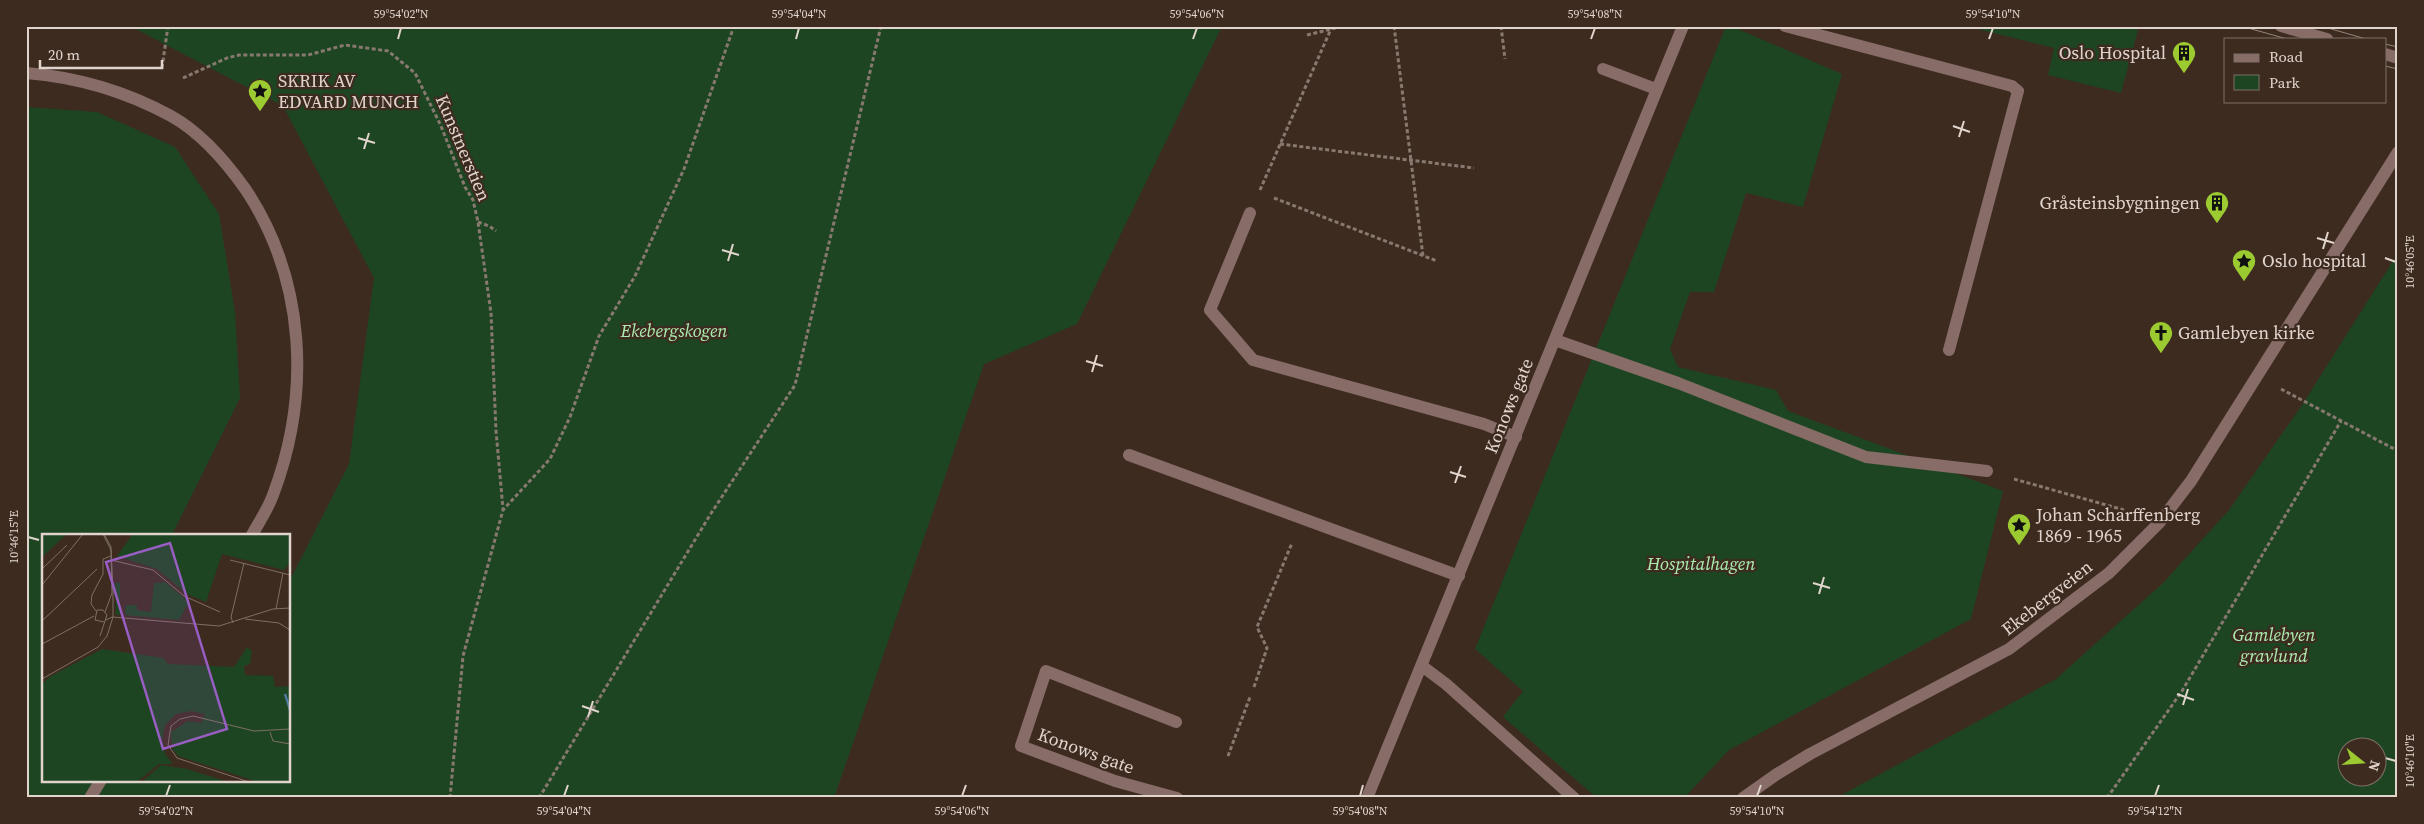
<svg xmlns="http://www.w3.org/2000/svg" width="2424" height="824" font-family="'Source Serif 4',serif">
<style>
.green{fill:#1e4522;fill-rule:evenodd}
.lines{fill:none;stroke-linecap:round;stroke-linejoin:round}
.path{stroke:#887970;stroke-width:3;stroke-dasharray:4 2.5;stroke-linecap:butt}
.minor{stroke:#876c68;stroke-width:12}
.tram{stroke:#92847b;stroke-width:1}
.ticks{fill:none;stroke:#e0d4cd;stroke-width:2}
.labels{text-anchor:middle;stroke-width:4.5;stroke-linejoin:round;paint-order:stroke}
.poi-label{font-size:18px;fill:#e0d4cd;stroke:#3d2b20;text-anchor:start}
.street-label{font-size:18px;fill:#e0d4cd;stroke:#3d2b20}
.park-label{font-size:18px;font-style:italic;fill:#abeeaf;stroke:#3d2b20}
.inset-river{fill:none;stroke:#5279a3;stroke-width:2.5}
.inset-road{fill:none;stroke:#7e6f65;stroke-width:1}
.view{fill:#995ec3;fill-opacity:0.15;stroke:#995ec3;stroke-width:2.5}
.inset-edge{fill:none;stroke:#e0d4cd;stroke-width:2.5}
.neatline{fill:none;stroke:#e0d4cd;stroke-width:2}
.ticks-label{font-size:12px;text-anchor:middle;fill:#e0d4cd}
</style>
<rect width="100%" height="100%" fill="#3d2b20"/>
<g class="green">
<path d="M 130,26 L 1222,26 L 1077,324 L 984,364 L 834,798 L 26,798 L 26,107 L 97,112 L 175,147 L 219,214 L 235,312 L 240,398 L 172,535 L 44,535 L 44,780 L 289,780 L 289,582 L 349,464 L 374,278 L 283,106 Z"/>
<path d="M 1726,26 L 1731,26 L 1842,74 L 1803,207 L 1746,193 L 1714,292 L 1690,292 L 1670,349 L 1678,367 L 1776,390 L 1788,411 L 2003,491 L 1971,619 L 1729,750 L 1684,798 L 1597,798 L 1503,717 L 1523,691 L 1475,649 Z"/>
<path d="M 1965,26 L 2127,26 L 2138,30 L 2121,93 L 2048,75 L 2054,48 Z"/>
<path d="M 2398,253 L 2398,798 L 1836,798 L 2056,679 L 2163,583 L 2229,510 L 2304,402 ZM 2376,746 L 2376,776 L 2346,776 L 2346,746 Z"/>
</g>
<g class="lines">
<g class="path">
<path d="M 1394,26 L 1423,256"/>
<path d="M 1501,26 L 1505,59"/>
<path d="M 1307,35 L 1344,26"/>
<path d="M 162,68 L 168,26"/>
<path d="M 183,78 L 227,58 L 239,55 L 308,55 L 345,45 L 388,51 L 415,73 L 441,126 L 465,187 L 473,200 L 478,222 L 491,313 L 496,431 L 503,509"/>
<path d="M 1280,144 L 1474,168"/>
<path d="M 1260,190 L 1331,29"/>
<path d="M 1274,198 L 1437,261"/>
<path d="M 478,222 L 489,226 L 496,231"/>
<path d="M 2281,389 L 2398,451"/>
<path d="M 2014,479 L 2124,510"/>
<path d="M 1254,687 L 1267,648 L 1257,627 L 1292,543"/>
<path d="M 1228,756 L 1250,697"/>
<path d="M 450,798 L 463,656 L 503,510 L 550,459 L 570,417 L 599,336 L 635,276 L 684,169 L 734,26"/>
<path d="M 539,798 L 710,515 L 795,385 L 881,26"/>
<path d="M 2107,798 L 2182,691 L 2341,421"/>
<path d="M 2395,798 L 2398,794"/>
</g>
<g class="minor">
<path d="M 1785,26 L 2012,86 L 2018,91 L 1949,350"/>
<path d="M 2281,26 L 2327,39"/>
<path d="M 2385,54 L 2398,58"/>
<path d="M 1603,69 L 1656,89"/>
<path d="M 26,73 C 76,77 127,92 171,116 C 200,132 227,163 246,190 C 306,281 311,394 273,495 C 268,509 259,522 252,535"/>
<path d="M 1250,213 L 1210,310 L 1253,360 L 1484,424 L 1516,437"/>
<path d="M 1555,340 L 1678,383 L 1866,457 L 1987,471"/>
<path d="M 1129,455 L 1459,576"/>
<path d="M 1422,666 L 1446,684 L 1574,798"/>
<path d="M 1176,722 L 1046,671 L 1021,746 L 1115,781 L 1177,798"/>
<path d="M 90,798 L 101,780"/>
<path d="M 1367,798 L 1683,26"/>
<path d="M 1743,798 L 1777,774 L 1810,754 L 2009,649 L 2109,573 L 2159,523 L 2191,481 L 2398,152"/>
</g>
<g class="tram">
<path d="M 2241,26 L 2287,39"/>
<path d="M 2321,26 L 2366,39"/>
<path d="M 2385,44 L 2398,47"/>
<path d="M 2385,66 L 2398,69"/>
</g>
</g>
<path class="ticks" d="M 398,39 L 401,28M 796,39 L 799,28M 1193,39 L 1197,28M 1591,39 L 1595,28M 1989,39 L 1993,28M 1953,126 L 1970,132M 1959,137 L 1964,121M 358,138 L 375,143M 364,149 L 369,133M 2317,238 L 2334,243M 2323,249 L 2328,232M 722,250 L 739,255M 2385,258 L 2396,262M 728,261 L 733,244M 1086,361 L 1103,366M 1092,372 L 1097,355M 1450,472 L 1466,477M 1455,483 L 1461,466M 28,537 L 39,540M 1813,583 L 1830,588M 1819,594 L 1824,577M 2177,694 L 2194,700M 2183,705 L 2188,689M 582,706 L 599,712M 588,717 L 593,701M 2385,758 L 2396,761M 166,796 L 170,785M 564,796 L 568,785M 962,796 L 966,785M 1360,796 L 1363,785M 1757,796 L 1761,785M 2155,796 L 2159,785"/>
<defs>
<g id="building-pin" transform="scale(1.25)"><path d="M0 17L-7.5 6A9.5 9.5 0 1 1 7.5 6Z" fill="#9cca31" stroke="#3d2b20"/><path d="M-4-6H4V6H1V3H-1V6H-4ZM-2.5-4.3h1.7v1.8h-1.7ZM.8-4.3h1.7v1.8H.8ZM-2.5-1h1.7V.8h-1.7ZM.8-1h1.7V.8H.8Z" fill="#111"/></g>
<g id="sight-pin" transform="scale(1.25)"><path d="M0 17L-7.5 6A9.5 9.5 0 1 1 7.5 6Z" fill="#9cca31" stroke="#3d2b20"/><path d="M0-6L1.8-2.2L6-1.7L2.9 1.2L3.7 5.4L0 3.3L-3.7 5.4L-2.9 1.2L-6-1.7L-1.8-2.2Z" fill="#111"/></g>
<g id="church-pin" transform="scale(1.25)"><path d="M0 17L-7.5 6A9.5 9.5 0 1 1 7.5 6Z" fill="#9cca31" stroke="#3d2b20"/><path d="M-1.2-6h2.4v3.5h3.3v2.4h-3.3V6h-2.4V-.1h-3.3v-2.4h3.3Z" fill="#111"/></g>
</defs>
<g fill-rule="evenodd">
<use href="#building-pin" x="2184" y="53"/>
<use href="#sight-pin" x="260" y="91"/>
<use href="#building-pin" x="2217" y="203"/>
<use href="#sight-pin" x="2244" y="261"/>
<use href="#church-pin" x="2161" y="333"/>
<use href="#sight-pin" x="2019" y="525"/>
</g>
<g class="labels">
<g class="poi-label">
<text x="2166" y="59" text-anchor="end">Oslo Hospital</text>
<text x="278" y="87">SKRIK AV<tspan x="278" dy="21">EDVARD MUNCH</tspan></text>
<text x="2200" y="209" text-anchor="end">Gråsteinsbygningen</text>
<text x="2262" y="267">Oslo hospital</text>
<text x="2178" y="339">Gamlebyen kirke</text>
<text x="2036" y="521">Johan Scharffenberg<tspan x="2036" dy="21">1869 - 1965</tspan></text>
</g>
<g class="street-label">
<text transform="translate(463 148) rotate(67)" y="6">Kunstnerstien</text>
<text transform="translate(1509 406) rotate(-68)" y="6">Konows gate</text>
<text transform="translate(2047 598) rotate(-38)" y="6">Ekebergveien</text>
<text transform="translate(1086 751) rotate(20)" y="6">Konows gate</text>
</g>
<g class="park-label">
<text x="674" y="337">Ekebergskogen</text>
<text x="1701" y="570">Hospitalhagen</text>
<text x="2274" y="641">Gamlebyen<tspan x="2274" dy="21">gravlund</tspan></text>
</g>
</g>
<g transform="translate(42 534)">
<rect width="248" height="248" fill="#3d2b20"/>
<path d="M 0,0 L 25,0 L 0,23 ZM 91,0 L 247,0 L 247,30 L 242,36 L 180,20 L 164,68 L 145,60 L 115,35 L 75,22 ZM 123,48 L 147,68 L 137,86 L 83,81 L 84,71 L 95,71 L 95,76 L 109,78 L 112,49 ZM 73,49 L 78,49 L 78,81 L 74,81 ZM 205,113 L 210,117 L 208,130 L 202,132 L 203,141 L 231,142 L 233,153 L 247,152 L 247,247 L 213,247 L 136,222 L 130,214 L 129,198 L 146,187 L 159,189 L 163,180 L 149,177 L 134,180 L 123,191 L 120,206 L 123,220 L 131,230 L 117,230 L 96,247 L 0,247 L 0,150 L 9,142 L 60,115 L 121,124 L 126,130 L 192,133 ZM 119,231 L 145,235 L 183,247 L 101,247 Z" fill="#1e4522"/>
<path class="inset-river" d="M 243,160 L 248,176"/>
<path class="inset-road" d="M 61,0 L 69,16 L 70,59 L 63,78M 69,26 L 111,36 L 142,62 L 178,78M 188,26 L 248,41M 0,35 L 25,11M 0,51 L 41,0M 234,75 L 241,39M 54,77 L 49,70 L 50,61 L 61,40 L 61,25 L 69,22M 203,85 L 237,89 L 248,96M 64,86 L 70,83 L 177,92 L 231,75 L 248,74M 0,87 L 55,35M 191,89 L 189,83 L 202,29M 58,102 L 65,81 L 61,76 L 55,76 L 53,86 L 62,88M 0,110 L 52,82M 0,145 L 56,113 L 65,102 L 71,83 L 71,59 L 69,13 L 62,0M 228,198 L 231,207 L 248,210M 207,248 L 135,224 L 126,211 L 129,192 L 138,185 L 151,182 L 212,197 L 248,195"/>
<path class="view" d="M 128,9 L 185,195 L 121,215 L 64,28 Z"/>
<rect width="248" height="248" class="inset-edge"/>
</g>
<rect width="2424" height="824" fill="none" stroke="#3d2b20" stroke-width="55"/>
<rect x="2224" y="38" width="162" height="65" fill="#3d2b20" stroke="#7e6f65"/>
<rect x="2234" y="54" width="25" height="8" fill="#876c68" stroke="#7e6f65"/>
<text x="2269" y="62" font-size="15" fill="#e0d4cd">Road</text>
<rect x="2234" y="75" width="25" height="15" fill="#1e4522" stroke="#7e6f65"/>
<text x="2269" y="88" font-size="15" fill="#e0d4cd">Park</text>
<g transform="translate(2362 762) rotate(107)"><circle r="24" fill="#3d2b20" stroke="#7e6f65"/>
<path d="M0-4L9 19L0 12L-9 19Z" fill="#9cca31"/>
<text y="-8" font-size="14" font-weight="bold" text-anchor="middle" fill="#e0d4cd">N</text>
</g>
<path d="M40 60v8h122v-8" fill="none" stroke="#e0d4cd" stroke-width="2.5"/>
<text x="48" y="60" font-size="15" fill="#e0d4cd" stroke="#3d2b20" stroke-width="4" paint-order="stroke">20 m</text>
<rect x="28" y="28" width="2368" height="768" class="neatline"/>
<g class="ticks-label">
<text x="401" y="18">59°54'02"N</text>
<text x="799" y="18">59°54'04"N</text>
<text x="1197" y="18">59°54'06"N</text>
<text x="1595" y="18">59°54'08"N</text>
<text x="1993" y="18">59°54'10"N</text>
<text transform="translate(2410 262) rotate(-90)" y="4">10°46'05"E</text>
<text transform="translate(14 537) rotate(-90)" y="4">10°46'15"E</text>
<text transform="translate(2410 761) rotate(-90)" y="4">10°46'10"E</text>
<text x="166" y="815">59°54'02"N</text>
<text x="564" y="815">59°54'04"N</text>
<text x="962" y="815">59°54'06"N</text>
<text x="1360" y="815">59°54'08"N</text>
<text x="1757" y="815">59°54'10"N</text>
<text x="2155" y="815">59°54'12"N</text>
</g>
</svg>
